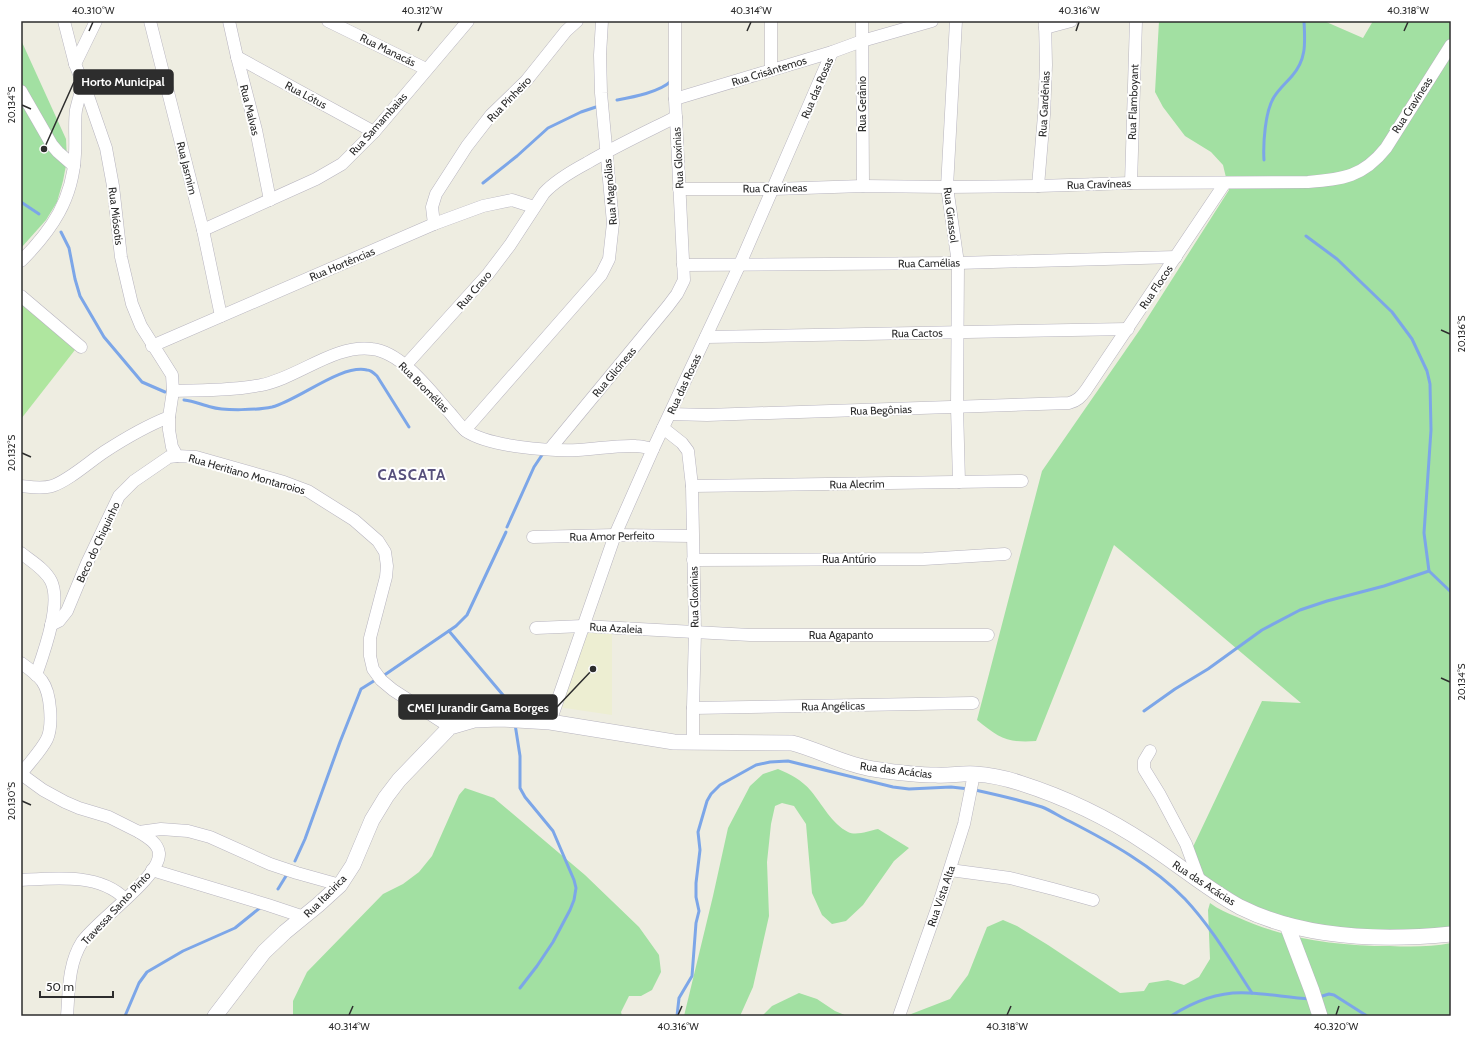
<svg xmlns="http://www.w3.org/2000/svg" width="1472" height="1037" font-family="Cabin,sans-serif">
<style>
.education{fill:#edeed2}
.green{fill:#a2e0a2}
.pitch{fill:#afe69f}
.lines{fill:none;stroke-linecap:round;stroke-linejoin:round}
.stream{stroke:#7ca6e8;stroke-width:3}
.minor-casing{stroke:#b7b4bf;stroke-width:13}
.tertiary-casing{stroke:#b7b4bf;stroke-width:16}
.minor{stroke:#fff;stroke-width:12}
.tertiary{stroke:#fff;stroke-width:15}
.ticks{fill:none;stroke:#2d2d2d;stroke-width:1.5}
.labels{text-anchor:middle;stroke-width:4;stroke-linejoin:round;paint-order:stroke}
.street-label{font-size:11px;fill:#2d2d2d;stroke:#fff}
.district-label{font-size:15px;font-weight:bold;letter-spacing:1px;fill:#57507c;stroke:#fff}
.leader{fill:none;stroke:#2d2d2d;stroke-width:1.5}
.callout-dot{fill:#2d2d2d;stroke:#fff;stroke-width:1.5}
.callout{fill:#2d2d2d;stroke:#2d2d2d;stroke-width:1.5}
.callout-label{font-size:12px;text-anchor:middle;font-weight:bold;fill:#fff}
.neatline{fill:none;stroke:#2d2d2d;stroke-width:1.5}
.ticks-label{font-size:10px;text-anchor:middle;fill:#2d2d2d}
</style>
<rect width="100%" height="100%" fill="#eeede1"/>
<path class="education" d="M 590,628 L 612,630 L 612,715 L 558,707 Z"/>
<g class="green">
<path d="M 1159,21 L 1324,21 L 1363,38 L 1373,21 L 1451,21 L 1451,928 L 1404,932 L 1313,926 L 1256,910 L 1204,881 L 1192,849 L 1262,701 L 1301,703 L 1114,545 L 1036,741 C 1007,743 999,738 977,720 L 1042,471 L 1141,328 L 1229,190 L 1223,165 L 1211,152 L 1185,136 L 1163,107 L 1155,92 Z"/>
<path d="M 21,40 L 66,139 L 67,160 L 63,181 L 57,202 L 46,220 L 21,248 Z"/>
<path d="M 778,769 C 790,774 802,780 811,791 C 822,804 832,824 848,832 C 856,836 869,831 878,829 L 909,848 L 894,861 L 863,905 L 846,921 L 832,924 L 822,915 L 812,893 L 806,824 L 794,806 L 782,803 L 775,806 L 771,824 L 767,862 L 769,916 L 753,987 L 740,1016 L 684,1016 L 713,896 L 728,828 L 750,786 L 763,774 Z"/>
<path d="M 465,788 L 494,798 L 585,875 L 639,927 L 659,955 L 661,972 L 652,990 L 641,996 L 629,996 L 621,1012 L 622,1016 L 293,1016 L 293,1001 L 307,972 L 383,894 L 403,884 L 419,872 L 432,856 L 459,795 Z"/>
<path d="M 1210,903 C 1218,909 1227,913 1237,917 C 1285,939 1337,946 1390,946 C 1410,947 1432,947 1451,943 L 1451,1016 L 906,1016 L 950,999 L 968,975 L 987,927 L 1003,920 L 1017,926 L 1048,945 L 1120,993 L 1144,991 L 1149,983 L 1168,980 L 1184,985 L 1199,977 L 1210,959 L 1208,910 Z"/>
<path d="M 799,993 L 817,999 L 835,1011 L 847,1016 L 762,1016 L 772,1006 Z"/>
</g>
<path class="pitch" d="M 21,301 L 78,346 L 21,419 Z"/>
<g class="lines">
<g class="stream">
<path d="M 617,100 C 633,97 660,92 671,81"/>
<path d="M 1264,160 C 1263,144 1265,111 1274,97 C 1279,89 1286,83 1292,76 C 1307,59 1305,42 1304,21"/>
<path d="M 483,183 L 517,156 L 548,128 L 581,112 L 596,107"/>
<path d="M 21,202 L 39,214"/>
<path d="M 61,232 L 69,248 L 75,279 L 80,296 L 104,337 L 142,382 L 165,392"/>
<path d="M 1306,236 L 1337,259 L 1392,312 L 1412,339 L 1427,371 L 1430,384 L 1431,430 L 1424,533 L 1429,571 L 1451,592"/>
<path d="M 184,400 C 194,401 202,405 211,407 C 223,411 259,410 272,407 C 299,400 341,364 367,370 C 371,370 374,373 377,376 L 409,427"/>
<path d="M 507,527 L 534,467 L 542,455"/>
<path d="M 449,631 L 508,701 L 512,712"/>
<path d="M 383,676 L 456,626 L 467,615 L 506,532"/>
<path d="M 1144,711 L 1175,689 L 1208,669 L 1262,630 L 1300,610 L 1327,601 L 1384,586 L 1429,571"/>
<path d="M 515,724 L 520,756 L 520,788 L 525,797 L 553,831 L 574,880 L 576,888 L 574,900 L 570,910 L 553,942 L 537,966 L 520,988"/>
<path d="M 975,790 C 998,795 1020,800 1042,807 C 1052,811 1060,817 1069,821 C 1110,842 1153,866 1185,899 C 1212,928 1231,961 1252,993"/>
<path d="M 295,861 L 305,839 L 340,742 L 361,689 L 377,679"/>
<path d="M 278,889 L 286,876"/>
<path d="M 1319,997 L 1329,994 L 1334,995 L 1367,1016"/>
<path d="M 125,1016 L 139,983 L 147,972 L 183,951 L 235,928 L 261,907"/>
<path d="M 677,1016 L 679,998 L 692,976 L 696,923 L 699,911 L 696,897 L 696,883 L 700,850 L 698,832 L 707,801 L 711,794 L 720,785 L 756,765 L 770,762 L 788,761 L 893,787 L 909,789 L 951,787 L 969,789"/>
<path d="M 1171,1016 C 1194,1001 1222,991 1249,993 C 1270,994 1290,998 1310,999"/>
</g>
<g class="minor-casing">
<g id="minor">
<path d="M 64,21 L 75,64 L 88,96 L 106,148 L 113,186 L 121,257 L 132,304 L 141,326 L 172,375 L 173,391 L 169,417 L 169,430 L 172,447 L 177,456 L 196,457 L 284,482 L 308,491 L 354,520 L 378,541 L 385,552 L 387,566 L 386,577 L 370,638 L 370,656 L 373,669 L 381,680 L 393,690 L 450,727"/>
<path d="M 150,21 L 203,230 L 221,316"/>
<path d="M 229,21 L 237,57 L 256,130 L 270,200"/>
<path d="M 328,21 L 426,69"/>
<path d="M 862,21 L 863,186"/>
<path d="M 956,21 L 947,187 L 958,263 L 957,407 L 959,482"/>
<path d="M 1045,28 L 1071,21"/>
<path d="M 237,57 L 374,132"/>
<path d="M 75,64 L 96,21"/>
<path d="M 771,70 L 771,21"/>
<path d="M 21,91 L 52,145 L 58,152 L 74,166"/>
<path d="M 675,99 L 832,52 L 862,41 L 932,21"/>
<path d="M 1131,183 L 1136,21"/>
<path d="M 1038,186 L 1044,115 L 1046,65 L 1045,21"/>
<path d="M 679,189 L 774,189 L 863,186 L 947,187 L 1038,186 L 1131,183 L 1308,182 C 1343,179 1363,177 1386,148 L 1451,45"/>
<path d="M 434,224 L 432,207 L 436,194 L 467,146 L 491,115 L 526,81 L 566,31 L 577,21"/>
<path d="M 203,230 L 316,179 L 342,164 L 374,132 L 468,21"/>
<path d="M 21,261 C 52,230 73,199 75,154 C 76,139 74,124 76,110 C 78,101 81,92 83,83"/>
<path d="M 683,265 L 958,263 L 1176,257"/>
<path d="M 21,296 L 81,347"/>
<path d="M 706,337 L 1128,329"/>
<path d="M 152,346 L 434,224 L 483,206 L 512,200 L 534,207"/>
<path d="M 405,366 L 488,274 L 510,245 L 544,193 C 556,180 572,171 587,163 C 616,146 646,132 676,117"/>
<path d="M 173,391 C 202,390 233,391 261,385 C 298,378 334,344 372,349 C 402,352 431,392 450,413 C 455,419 460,426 466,431 C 490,447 549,451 578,450 C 597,449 617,445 636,446 C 641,446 648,448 653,449"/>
<path d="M 670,414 L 707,415 L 1069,403 C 1077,401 1081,397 1086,390 L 1225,183"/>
<path d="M 663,428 L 682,443 L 688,451 L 692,486 L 695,632 L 693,708 L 693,743"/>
<path d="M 465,430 L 601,275 L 609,259 L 613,223 L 601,93 L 600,55 L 602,21"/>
<path d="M 550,449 L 668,306 L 677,294 L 684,280 L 675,99 L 675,21"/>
<path d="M 21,486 C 31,487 42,489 52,486 C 68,481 89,462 104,452 C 124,439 146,426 169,417"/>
<path d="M 692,486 L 1022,481"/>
<path d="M 533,537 L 615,535 L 692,536"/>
<path d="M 21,553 C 31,561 45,569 51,581 C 62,603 44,652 36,675"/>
<path d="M 693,560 L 924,559 L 1005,554"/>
<path d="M 51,625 L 59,621 L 67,611 L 87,563 L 119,496 L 134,481 L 169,457 L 177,456"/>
<path d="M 536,628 L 583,626 L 750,635 L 988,635"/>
<path d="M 21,663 C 28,668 37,674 42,681 C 51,693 53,726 47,739 C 41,751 29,763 21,774"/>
<path d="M 693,708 L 973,703"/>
<path d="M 550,722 L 615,535 L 653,449 L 740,264 L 832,52"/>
<path d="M 1150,751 L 1144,761 L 1144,769 L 1160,795 L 1186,844 L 1200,882"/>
<path d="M 21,774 L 43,790 L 65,802 L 79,808 L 109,817 L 139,832 L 161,829 L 188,831 L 210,837 L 270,864 L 297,873 L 340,885"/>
<path d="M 152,870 L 268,905 L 304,917"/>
<path d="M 950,870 L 1010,878 L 1053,889 L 1093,900"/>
<path d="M 21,880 C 54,878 100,873 125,899"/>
<path d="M 67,1016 C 69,991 68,964 82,942 C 96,921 161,877 159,853 C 158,843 147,837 139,832"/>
<path d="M 899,1016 L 939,903 L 964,824 L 974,774"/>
</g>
</g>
<g class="tertiary-casing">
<g id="tertiary">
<path d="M 1287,925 L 1312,991 L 1320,1016"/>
<path d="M 215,1016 L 264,952 L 285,932 L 318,905 L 340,885 L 353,865 L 372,820 L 386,797 L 399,780 L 450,727 L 474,720 L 500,719 L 550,722 L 674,742 L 792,743 C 819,750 845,765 873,769 C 893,772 915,775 936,775 C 949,776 962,773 975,774 C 990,775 1005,778 1020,783 C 1064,797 1108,818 1147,844 C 1178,864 1207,889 1240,907 C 1304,939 1381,941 1451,934"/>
</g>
</g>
<use href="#minor" class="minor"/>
<use href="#tertiary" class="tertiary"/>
</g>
<path class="ticks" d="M 89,31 L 93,22M 418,31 L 422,22M 747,31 L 751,22M 1076,31 L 1079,22M 1404,31 L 1408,22M 22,105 L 31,109M 1441,330 L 1450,334M 22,453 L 31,457M 1441,678 L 1450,682M 22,801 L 31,805M 349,1015 L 353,1006M 678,1015 L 682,1006M 1007,1015 L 1011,1006M 1336,1015 L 1339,1006"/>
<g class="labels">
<g class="street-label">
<text transform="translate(388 50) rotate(26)" y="4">Rua Manacás</text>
<text transform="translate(769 71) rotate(-17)" y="4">Rua Crisântemos</text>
<text transform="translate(817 88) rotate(-67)" y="4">Rua das Rosas</text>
<text transform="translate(306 95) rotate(28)" y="4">Rua Lótus</text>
<text transform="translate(509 99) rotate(-46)" y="4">Rua Pinheiro</text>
<text transform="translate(1133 102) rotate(-88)" y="4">Rua Flamboyant</text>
<text transform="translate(862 104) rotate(-90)" y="4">Rua Gerânio</text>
<text transform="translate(1044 104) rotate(-87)" y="4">Rua Gardênias</text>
<text transform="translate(1412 105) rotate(-57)" y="4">Rua Cravíneas</text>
<text transform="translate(250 110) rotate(76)" y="4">Rua Malvas</text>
<text transform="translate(378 124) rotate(-48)" y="4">Rua Samambaias</text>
<text transform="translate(678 158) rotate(-93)" y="4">Rua Gloxínias</text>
<text transform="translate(187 168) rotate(76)" y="4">Rua Jasmim</text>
<text transform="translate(1099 184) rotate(-2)" y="4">Rua Cravíneas</text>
<text transform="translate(775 188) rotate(-1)" y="4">Rua Cravíneas</text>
<text transform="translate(610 192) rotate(-95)" y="4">Rua Magnólias</text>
<text transform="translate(951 215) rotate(83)" y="4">Rua Girassol</text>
<text transform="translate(116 216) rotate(83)" y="4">Rua Miósotis</text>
<text transform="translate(929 263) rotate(-1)" y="4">Rua Camélias</text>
<text transform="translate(342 264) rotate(-23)" y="4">Rua Hortências</text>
<text transform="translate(1156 287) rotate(-56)" y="4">Rua Flocos</text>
<text transform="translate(474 290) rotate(-49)" y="4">Rua Cravo</text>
<text transform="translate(917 333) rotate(-1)" y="4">Rua Cactos</text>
<text transform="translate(614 372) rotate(-50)" y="4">Rua Glicíneas</text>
<text transform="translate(684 384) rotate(-65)" y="4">Rua das Rosas</text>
<text transform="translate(424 387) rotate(45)" y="4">Rua Bromélias</text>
<text transform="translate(881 410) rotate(-2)" y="4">Rua Begônias</text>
<text transform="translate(247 474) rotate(16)" y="4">Rua Heritiano Montarroios</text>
<text transform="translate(857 484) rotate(-1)" y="4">Rua Alecrim</text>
<text transform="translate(612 536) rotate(-1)" y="4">Rua Amor Perfeito</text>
<text transform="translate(98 542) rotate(-65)" y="4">Beco do Chiquinho</text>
<text x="849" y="563">Rua Antúrio</text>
<text transform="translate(694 597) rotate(-91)" y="4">Rua Gloxínias</text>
<text transform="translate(616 628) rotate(3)" y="4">Rua Azaleia</text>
<text x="841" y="639">Rua Agapanto</text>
<text transform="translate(833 706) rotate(-1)" y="4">Rua Angélicas</text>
<text transform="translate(896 770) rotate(7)" y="4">Rua das Acácias</text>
<text transform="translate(1204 883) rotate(33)" y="4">Rua das Acácias</text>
<text transform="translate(325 896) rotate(-45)" y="4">Rua Itacirica</text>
<text transform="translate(941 896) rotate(-71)" y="4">Rua Vista Alta</text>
<text transform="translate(116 908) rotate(-47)" y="4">Travessa Santo Pinto</text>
</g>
<g class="district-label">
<text x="412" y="480">CASCATA</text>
</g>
</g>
<path class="leader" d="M44 149L74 82M593 669L557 707"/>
<g class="callout-dot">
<circle cx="44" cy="149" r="4"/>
<circle cx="593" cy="669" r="4"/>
</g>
<g class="callout">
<rect x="74" y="70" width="99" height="24" rx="4"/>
<rect x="399" y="695" width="158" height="24" rx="4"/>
</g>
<g class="callout-label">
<text x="123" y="86">Horto Municipal</text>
<text x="478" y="712">CMEI Jurandir Gama Borges</text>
</g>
<rect width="1472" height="1037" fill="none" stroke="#ffffff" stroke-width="44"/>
<path d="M40 991v6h73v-6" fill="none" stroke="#2d2d2d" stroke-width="2"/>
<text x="46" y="991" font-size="12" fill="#2d2d2d" stroke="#ffffff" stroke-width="3" paint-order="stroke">50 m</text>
<rect x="22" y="22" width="1428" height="993" class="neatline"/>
<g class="ticks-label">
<text x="93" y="14">40.310°W</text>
<text x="422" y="14">40.312°W</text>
<text x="751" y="14">40.314°W</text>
<text x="1079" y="14">40.316°W</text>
<text x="1408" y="14">40.318°W</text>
<text transform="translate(11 105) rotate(-90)" y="4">20.134°S</text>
<text transform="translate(1461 334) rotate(-90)" y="4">20.136°S</text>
<text transform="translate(11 453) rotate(-90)" y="4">20.132°S</text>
<text transform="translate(1461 682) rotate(-90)" y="4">20.134°S</text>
<text transform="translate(11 801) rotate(-90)" y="4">20.130°S</text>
<text x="349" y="1030">40.314°W</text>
<text x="678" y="1030">40.316°W</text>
<text x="1007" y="1030">40.318°W</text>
<text x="1336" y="1030">40.320°W</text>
</g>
</svg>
